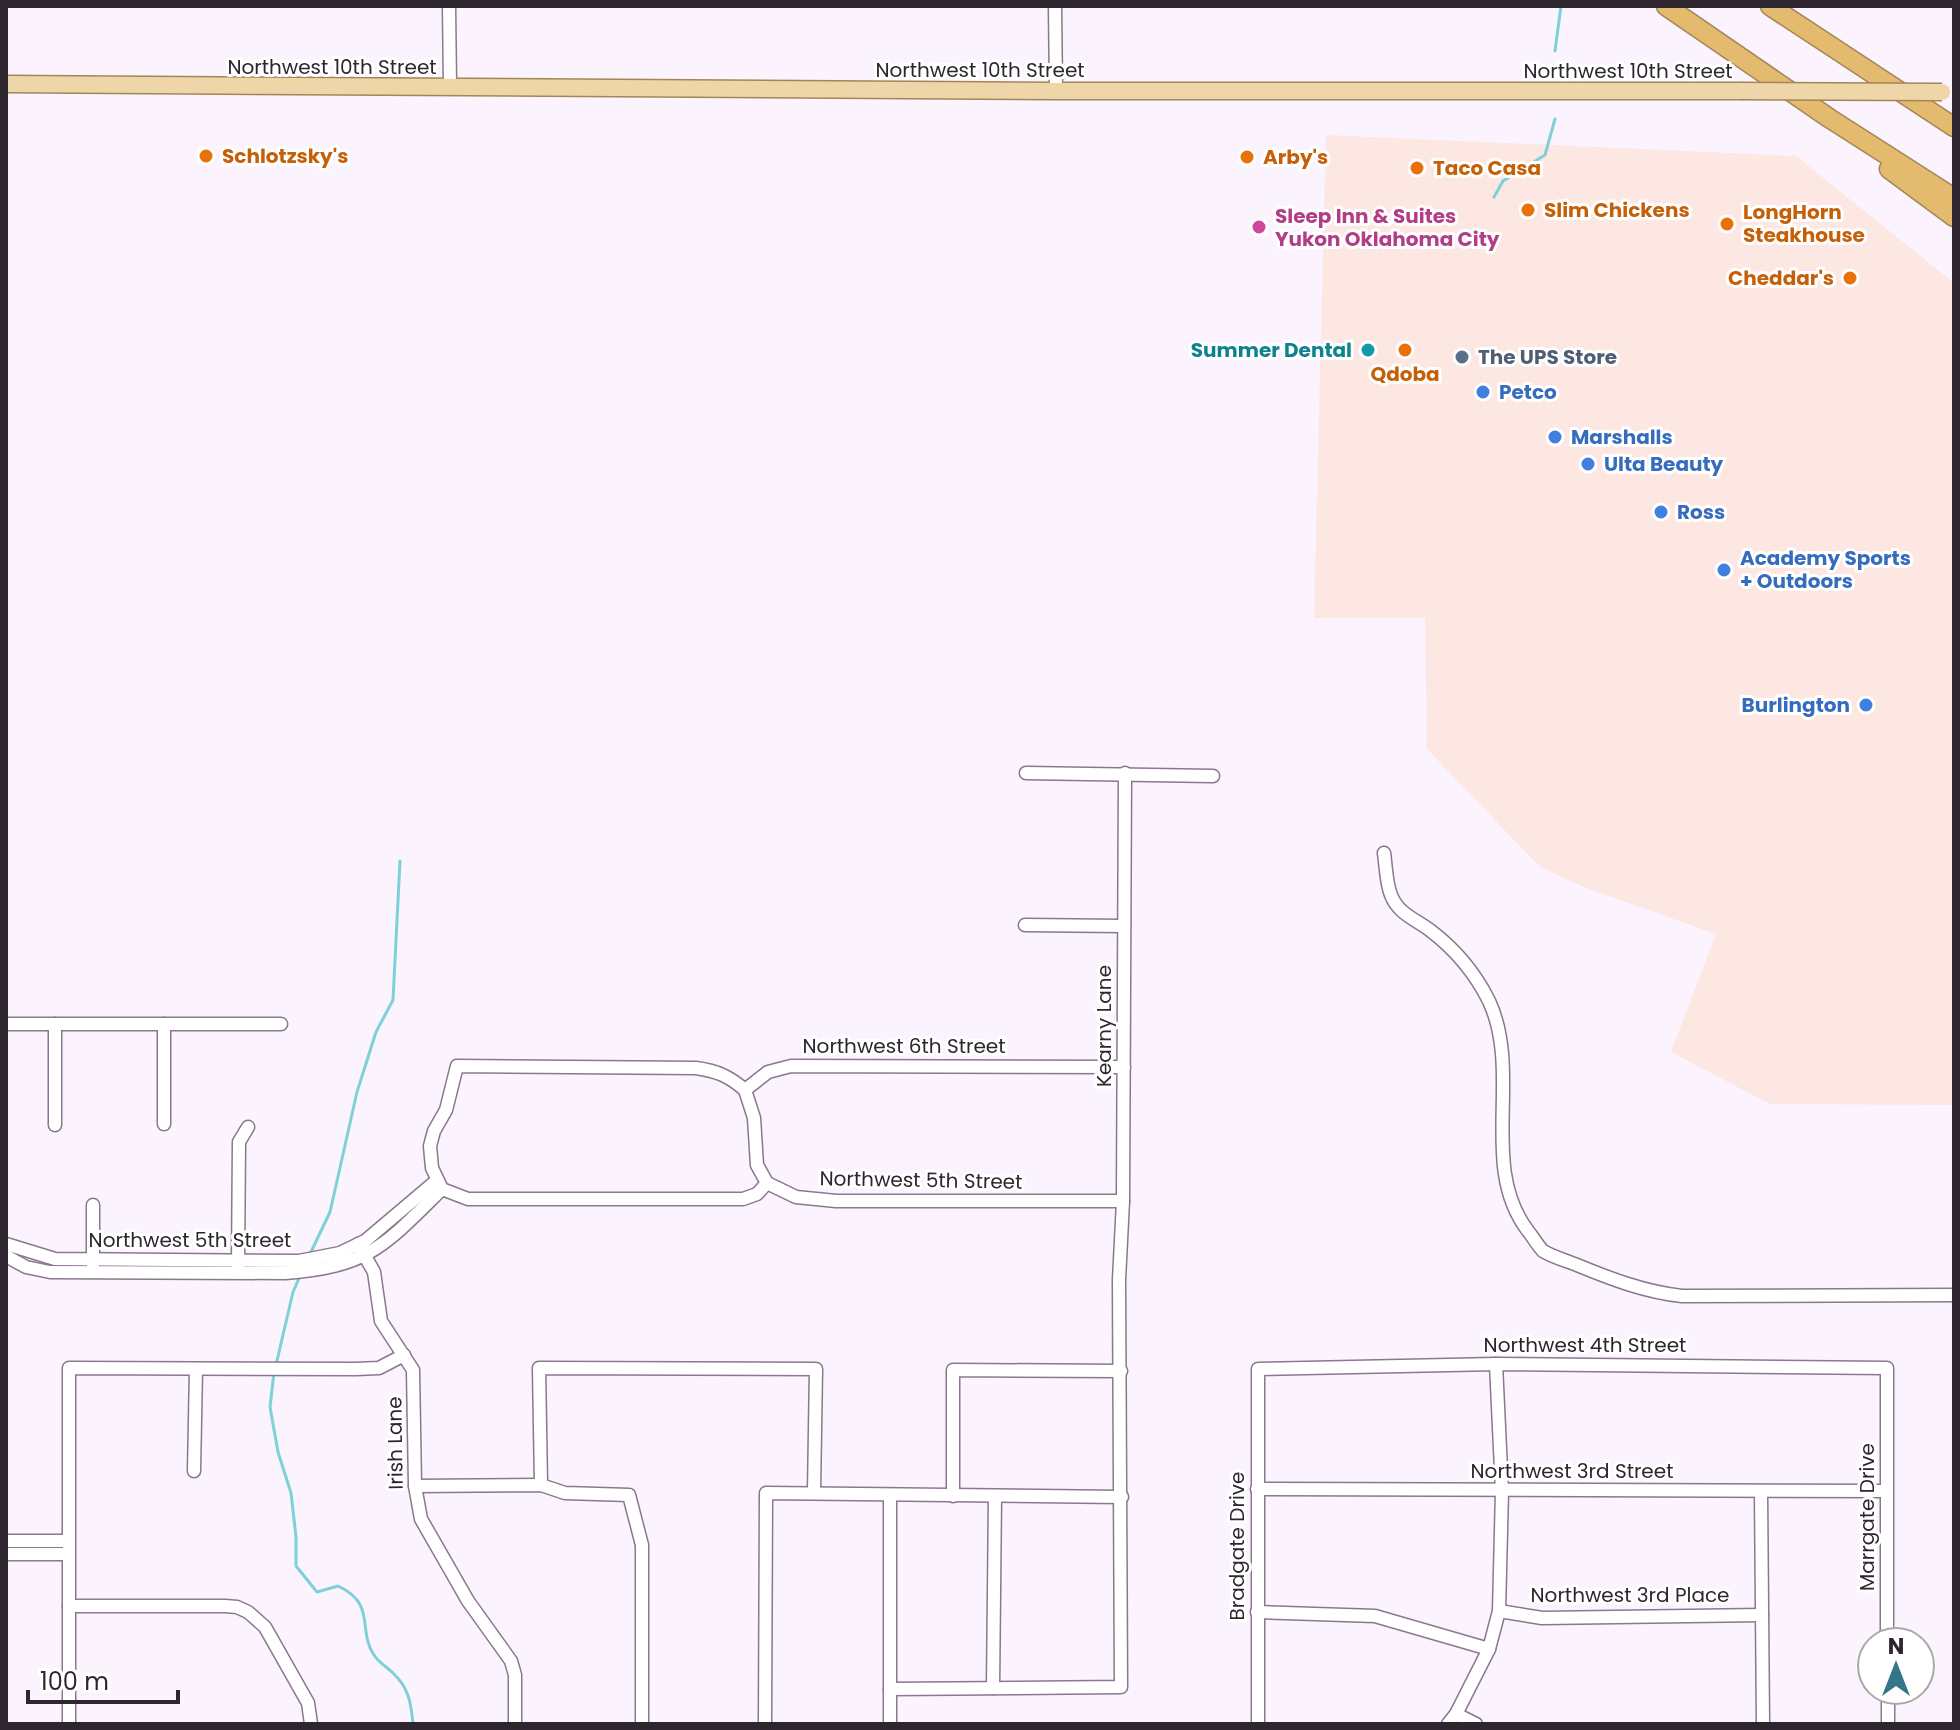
<svg xmlns="http://www.w3.org/2000/svg" width="1960" height="1730" font-family="Poppins,sans-serif">
<style>
.commercial{fill:#fce7e3}
.lines{fill:none;stroke-linecap:round;stroke-linejoin:round}
.stream{stroke:#7ed1d8;stroke-width:3}
.minor-casing{stroke:#8a788c;stroke-width:15}
.major-casing{stroke:#a38658;stroke-width:19}
.highway-casing{stroke:#a38658;stroke-width:21}
.minor{stroke:#fff;stroke-width:12}
.major{stroke:#eed6a8;stroke-width:16}
.highway{stroke:#e3ba6e;stroke-width:18}
.major-bridge-casing{stroke:#a38658;stroke-width:19;stroke-linecap:butt}
.major-bridge{stroke:#eed6a8;stroke-width:16}
.food-dot{fill:#e8710a;stroke:#fff;stroke-width:3}
.hotel-dot{fill:#d1479c;stroke:#fff;stroke-width:3}
.culture-dot{fill:#0f9aa8;stroke:#fff;stroke-width:3}
.service-dot{fill:#5c6f8a;stroke:#fff;stroke-width:3}
.shop-dot{fill:#3f7fe0;stroke:#fff;stroke-width:3}
.labels{text-anchor:middle;stroke-width:6;stroke-linejoin:round;paint-order:stroke}
.street-label{font-size:20px;fill:#2d262e;stroke:#fff}
.food-label{font-size:20px;font-weight:bold;fill:#c56008;stroke:#fff;text-anchor:start}
.hotel-label{font-size:20px;font-weight:bold;fill:#b23c85;stroke:#fff;text-anchor:start}
.culture-label{font-size:20px;font-weight:bold;fill:#0d838f;stroke:#fff;text-anchor:end}
.service-label{font-size:20px;font-weight:bold;fill:#4e5e75;stroke:#fff;text-anchor:start}
.shop-label{font-size:20px;font-weight:bold;fill:#366cbe;stroke:#fff;text-anchor:start}
</style>
<rect width="100%" height="100%" fill="#fbf3fd"/>
<path class="commercial" d="M 1326,135 L 1796,156 L 1954,283 L 1954,1105 L 1770,1104 L 1671,1052 L 1716,934 L 1586,888 L 1540,867 L 1427,749 L 1425,618 L 1314,618 Z"/>
<g class="lines">
<g class="stream">
<path d="M 1555,51 L 1561,6"/>
<path d="M 1494,197 L 1503,181 L 1545,155 L 1555,119"/>
<path d="M 310,1254 L 330,1212 L 357,1092 L 376,1032 L 393,1000 L 400,861"/>
<path d="M 276,1365 L 293,1292 L 300,1276"/>
<path d="M 274,1372 L 270,1407 L 278,1452 L 291,1493 L 296,1537 L 296,1566 L 317,1592 L 338,1586 C 377,1604 357,1630 374,1655 C 378,1662 387,1667 393,1673 C 409,1688 411,1703 413,1724"/>
</g>
<g class="minor-casing">
<g id="minor">
<path d="M 449,6 L 450,87"/>
<path d="M 1055,6 L 1056,91"/>
<path d="M 1026,773 L 1213,776"/>
<path d="M 1384,853 C 1386,866 1386,883 1391,895 C 1398,914 1417,920 1431,931 C 1456,950 1475,973 1489,1001 C 1523,1074 1478,1166 1528,1231 C 1533,1237 1538,1246 1543,1251 C 1553,1257 1567,1261 1577,1265 C 1611,1279 1645,1292 1682,1296 L 1954,1295"/>
<path d="M 1025,925 L 1124,926"/>
<path d="M 6,1024 L 281,1024"/>
<path d="M 55,1024 L 55,1125"/>
<path d="M 745,1090 L 754,1118 L 757,1165 L 767,1183"/>
<path d="M 164,1124 L 164,1024"/>
<path d="M 1123,1201 L 836,1201 L 796,1197 L 767,1183 L 757,1194 L 743,1199 L 468,1199 L 442,1189 L 432,1168 L 430,1146 L 434,1131 L 446,1110 L 457,1066 L 696,1068 C 717,1071 729,1076 745,1090 L 768,1072 L 791,1066 L 1124,1067"/>
<path d="M 93,1205 L 93,1265"/>
<path d="M 6,1244 L 55,1259 L 299,1261 L 340,1253 L 365,1241 L 436,1181"/>
<path d="M 358,1244 L 374,1272 L 381,1321 L 413,1370 L 415,1486 L 421,1519 L 468,1601 L 511,1661 L 515,1675 L 515,1724"/>
<path d="M 6,1256 L 26,1267 L 50,1272 L 285,1273 C 369,1267 385,1245 442,1189"/>
<path d="M 238,1265 L 239,1142 L 248,1127"/>
<path d="M 194,1471 L 196,1369"/>
<path d="M 541,1485 L 539,1368 L 816,1369 L 814,1492"/>
<path d="M 415,1486 L 541,1485 L 565,1493 L 629,1495 L 642,1545 L 642,1724"/>
<path d="M 1257,1489 L 1886,1491"/>
<path d="M 1761,1492 L 1763,1724"/>
<path d="M 890,1496 L 890,1724"/>
<path d="M 953,1496 L 953,1370 L 1121,1371"/>
<path d="M 6,1541 L 68,1541"/>
<path d="M 6,1554 L 68,1554"/>
<path d="M 69,1606 L 225,1606 L 237,1607 L 248,1612 L 265,1627 L 308,1703 L 311,1724"/>
<path d="M 1499,1611 L 1542,1618 L 1762,1615"/>
<path d="M 1257,1612 L 1375,1616 L 1489,1649"/>
<path d="M 993,1688 L 995,1496"/>
<path d="M 890,1689 L 1121,1687 L 1119,1280 L 1123,1201 L 1125,773"/>
<path d="M 1888,1690 L 1888,1724"/>
<path d="M 1456,1714 L 1476,1724"/>
<path d="M 69,1724 L 69,1368 L 356,1369 L 379,1368 L 404,1355"/>
<path d="M 765,1724 L 766,1493 L 1122,1497"/>
<path d="M 1258,1724 L 1258,1369 L 1496,1364 L 1887,1368 L 1887,1642"/>
<path d="M 1448,1724 L 1456,1714 L 1489,1649 L 1499,1611 L 1502,1491 L 1496,1364"/>
</g>
</g>
<g class="major-casing">
<path id="major" d="M 6,84 L 1056,91 L 1742,91"/>
</g>
<g class="highway-casing">
<g id="highway">
<path d="M 1666,6 L 1829,118 L 1954,198"/>
<path d="M 1770,6 L 1954,127"/>
<path d="M 1889,169 L 1954,217"/>
</g>
</g>
<use href="#minor" class="minor"/>
<use href="#major" class="major"/>
<use href="#highway" class="highway"/>
<g class="major-bridge-casing">
<path id="major-bridge" d="M 1742,91 L 1942,92"/>
</g>
<use href="#major-bridge" class="major-bridge"/>
</g>
<g class="food-dot">
<circle cx="206" cy="156" r="8"/>
<circle cx="1247" cy="157" r="8"/>
<circle cx="1417" cy="168" r="8"/>
<circle cx="1528" cy="210" r="8"/>
<circle cx="1727" cy="224" r="8"/>
<circle cx="1850" cy="278" r="8"/>
<circle cx="1405" cy="350" r="8"/>
</g>
<circle class="hotel-dot" cx="1259" cy="227" r="8"/>
<circle class="culture-dot" cx="1368" cy="350" r="8"/>
<circle class="service-dot" cx="1462" cy="357" r="8"/>
<g class="shop-dot">
<circle cx="1483" cy="392" r="8"/>
<circle cx="1555" cy="437" r="8"/>
<circle cx="1588" cy="464" r="8"/>
<circle cx="1661" cy="512" r="8"/>
<circle cx="1724" cy="570" r="8"/>
<circle cx="1866" cy="705" r="8"/>
</g>
<g class="labels">
<g class="street-label">
<text x="332" y="74">Northwest 10th Street</text>
<text x="980" y="77">Northwest 10th Street</text>
<text x="1628" y="78">Northwest 10th Street</text>
<text transform="translate(1104 1026) rotate(-90)" y="7">Kearny Lane</text>
<text x="904" y="1053">Northwest 6th Street</text>
<text transform="translate(921 1180) rotate(1)" y="7">Northwest 5th Street</text>
<text x="190" y="1247">Northwest 5th Street</text>
<text x="1585" y="1352">Northwest 4th Street</text>
<text transform="translate(395 1443) rotate(-91)" y="7">Irish Lane</text>
<text x="1572" y="1478">Northwest 3rd Street</text>
<text transform="translate(1867 1517) rotate(-90)" y="7">Marrgate Drive</text>
<text transform="translate(1237 1546) rotate(-90)" y="7">Bradgate Drive</text>
<text x="1630" y="1602">Northwest 3rd Place</text>
</g>
<g class="food-label">
<text x="222" y="163">Schlotzsky's</text>
<text x="1263" y="164">Arby's</text>
<text x="1433" y="175">Taco Casa</text>
<text x="1544" y="217">Slim Chickens</text>
<text x="1743" y="219">LongHorn<tspan x="1743" dy="23">Steakhouse</tspan></text>
<text x="1834" y="285" text-anchor="end">Cheddar's</text>
<text x="1405" y="381" text-anchor="middle">Qdoba</text>
</g>
<g class="hotel-label">
<text x="1275" y="223">Sleep Inn &amp; Suites<tspan x="1275" dy="23">Yukon Oklahoma City</tspan></text>
</g>
<g class="culture-label">
<text x="1352" y="357">Summer Dental</text>
</g>
<g class="service-label">
<text x="1478" y="364">The UPS Store</text>
</g>
<g class="shop-label">
<text x="1499" y="399">Petco</text>
<text x="1571" y="444">Marshalls</text>
<text x="1604" y="471">Ulta Beauty</text>
<text x="1677" y="519">Ross</text>
<text x="1740" y="565">Academy Sports<tspan x="1740" dy="23">+ Outdoors</tspan></text>
<text x="1850" y="712" text-anchor="end">Burlington</text>
</g>
</g>
<rect width="1960" height="1730" fill="none" stroke="#2d262e" stroke-width="16"/>
<g transform="translate(1896 1666)"><circle r="38" fill="#ffffff" stroke="#aba8ab" stroke-width="2"/>
<path d="M0-6L14 30L0 20L-14 30Z" fill="#357589"/>
<text y="-12" font-size="22" font-weight="bold" text-anchor="middle" fill="#2d262e">N</text>
</g>
<path d="M28 1690v12h150v-12" fill="none" stroke="#2d262e" stroke-width="4"/>
<text x="40" y="1690" font-size="24" fill="#2d262e" stroke="#ffffff" stroke-width="6" paint-order="stroke">100 m</text>
</svg>
